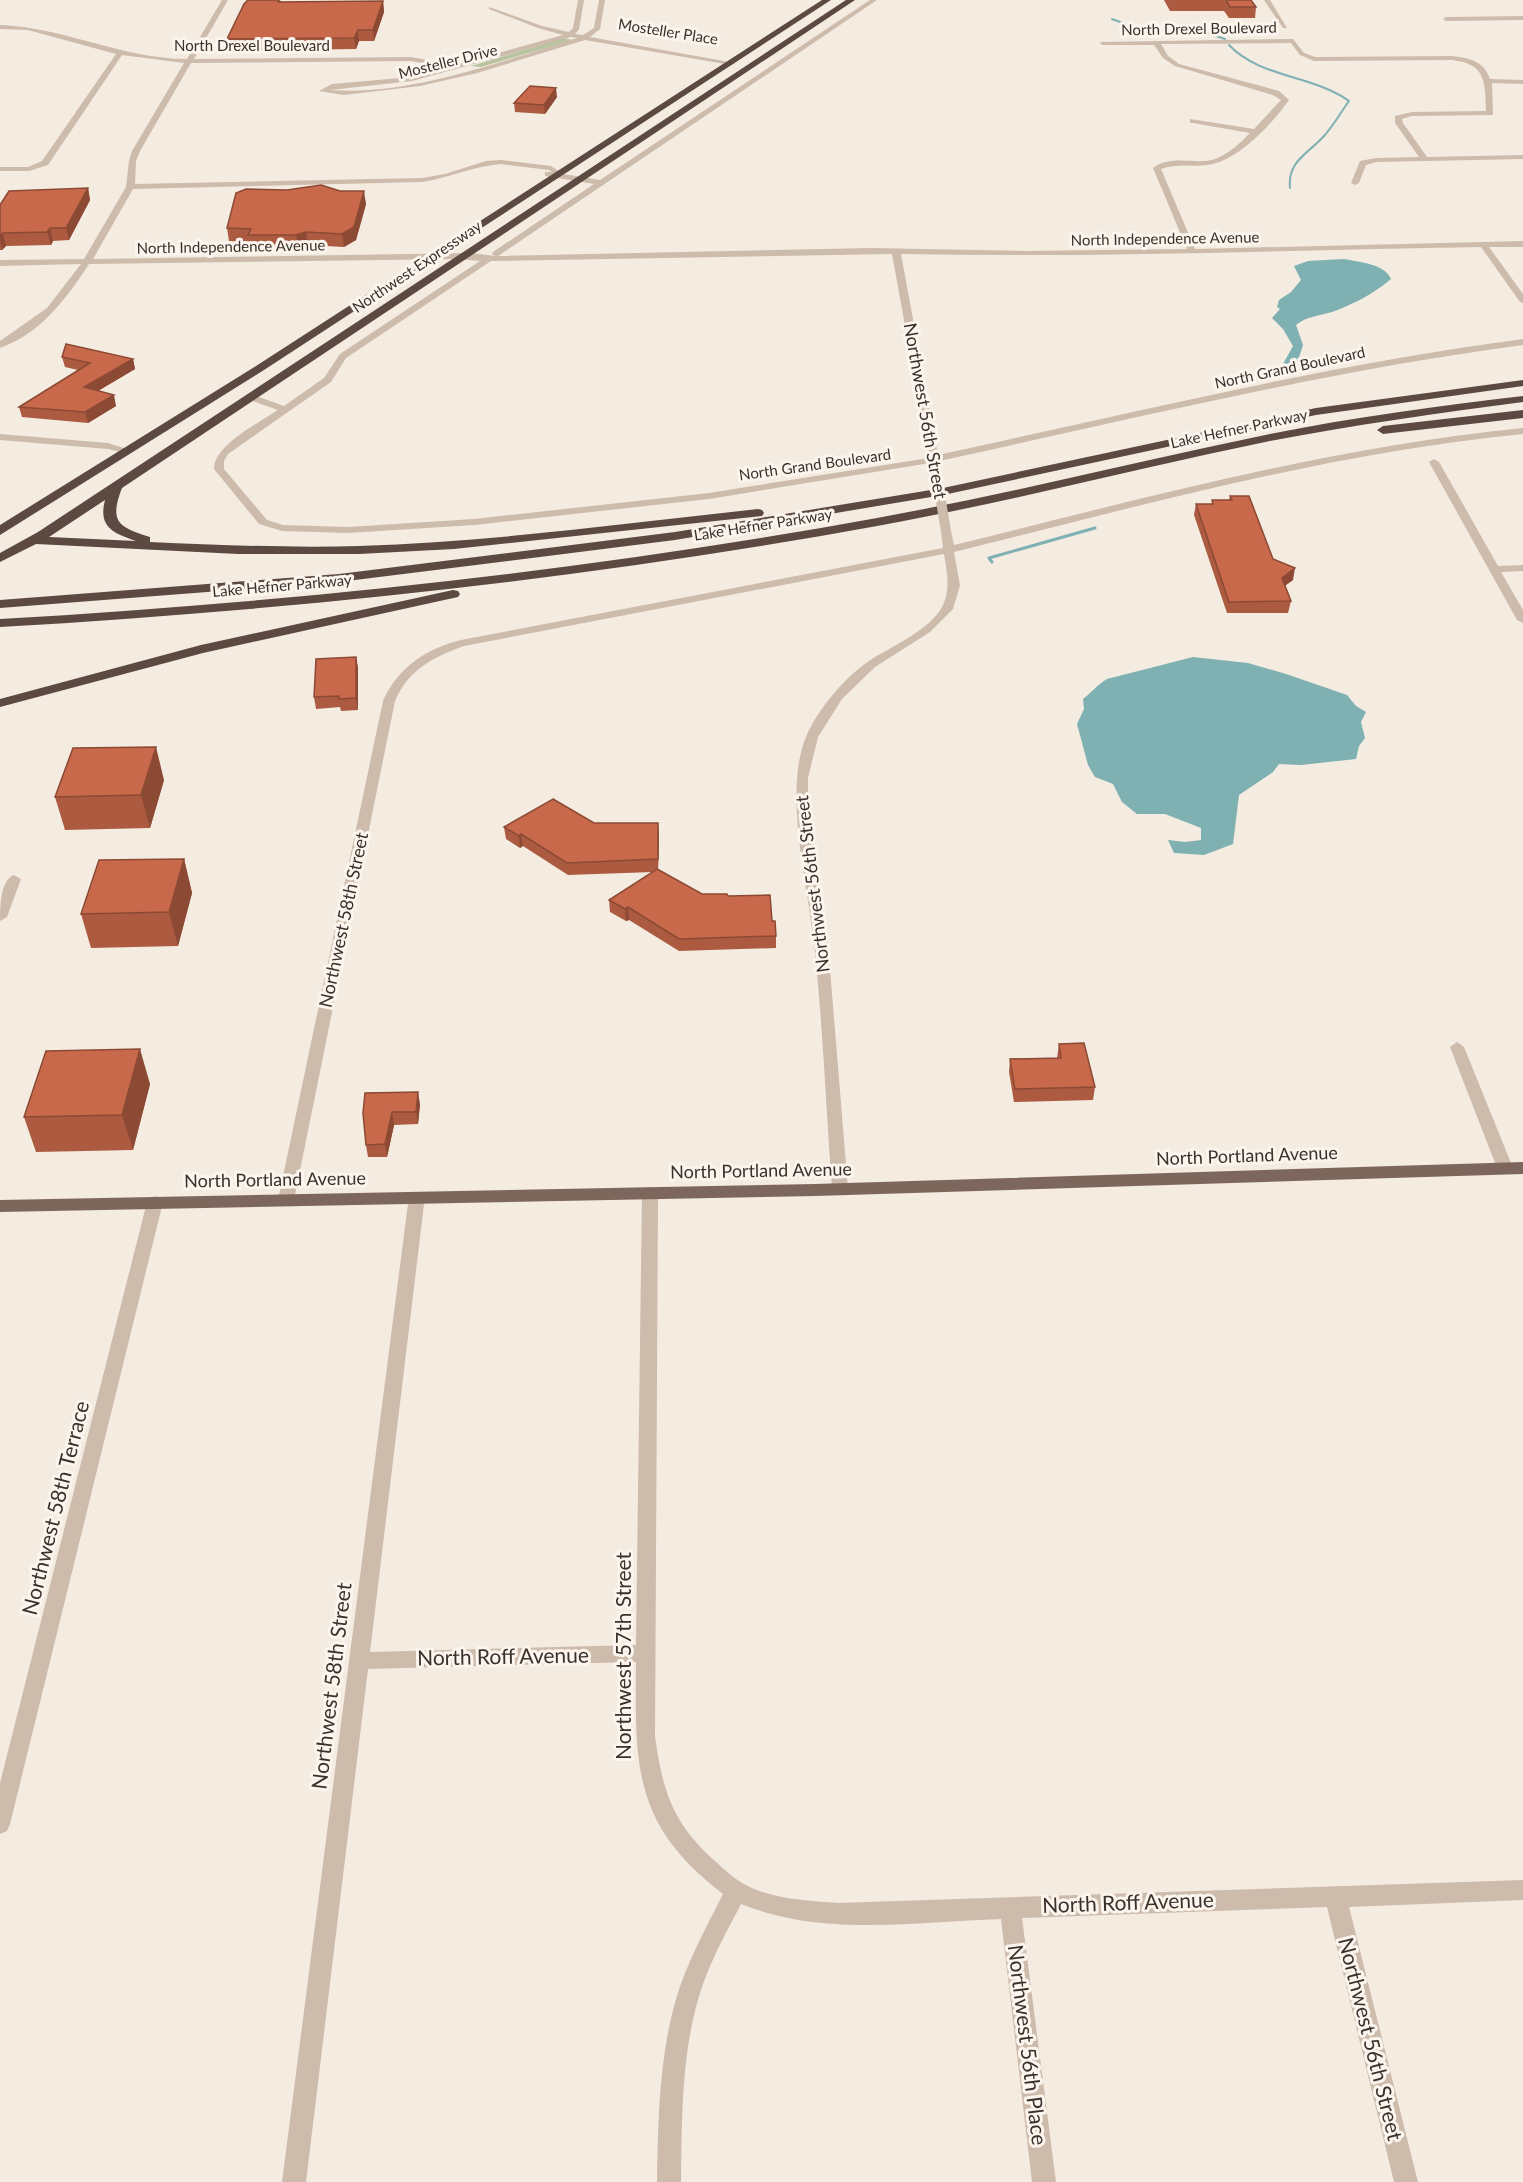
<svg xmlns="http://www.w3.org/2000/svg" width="1523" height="2182" font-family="Lato,sans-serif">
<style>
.green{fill:#b8c4a0}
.water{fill:#7fb0b2}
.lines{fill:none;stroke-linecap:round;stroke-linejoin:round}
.stream-far1{stroke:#7fb0b2;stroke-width:2}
.stream{stroke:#7fb0b2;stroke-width:3}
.minor{fill:#cdbbac;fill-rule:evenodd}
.major{fill:#7d675c;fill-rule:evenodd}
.highway{fill:#5c4a42;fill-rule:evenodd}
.minor-bridge{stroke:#cdbbac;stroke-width:10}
.wall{fill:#ac5a40}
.shaded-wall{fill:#8c4a34}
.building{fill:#c8694b;stroke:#8c4a34;stroke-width:1.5}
.labels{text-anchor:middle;stroke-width:6;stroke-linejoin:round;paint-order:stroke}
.far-street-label{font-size:15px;fill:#3b302b;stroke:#fbf5ee}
.street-label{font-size:18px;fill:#3b302b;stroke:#fbf5ee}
.near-street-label{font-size:21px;fill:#3b302b;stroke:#fbf5ee}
</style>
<rect width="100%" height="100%" fill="#f4ebe1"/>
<path class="green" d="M 564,38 L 573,40 L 481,67 L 471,66 Z"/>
<g class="water">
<path d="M 1344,259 C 1359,262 1385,264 1391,279 C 1373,294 1354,304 1332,312 C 1319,316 1307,316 1296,325 L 1303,345 L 1295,370 L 1278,373 L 1293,346 L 1283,329 L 1272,318 L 1280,309 L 1277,307 L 1279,300 L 1291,292 L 1301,280 L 1294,266 L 1308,261 Z"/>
<path d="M 1193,657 L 1248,663 L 1286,674 L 1347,695 L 1356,706 L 1366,712 L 1361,722 L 1365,738 L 1359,746 L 1356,759 L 1301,765 L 1279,764 L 1273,772 L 1239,795 L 1233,844 L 1204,855 L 1174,853 L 1168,840 L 1185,842 L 1201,840 L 1201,828 L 1165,814 L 1137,814 L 1122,802 L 1113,784 L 1095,777 L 1088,765 L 1077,724 L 1084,709 L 1083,699 C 1092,692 1097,685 1107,679 Z"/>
</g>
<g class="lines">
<g class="stream-far1">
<path d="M 1112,19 L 1139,29 L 1207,33 L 1225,39"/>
<path d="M 1229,45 C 1260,78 1313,75 1349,101 C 1341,112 1334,125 1324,136 C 1309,153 1287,161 1290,188"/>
</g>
<path class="stream" d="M 992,562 L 989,558 L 1095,528"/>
<g class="minor">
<path d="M 222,0 L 228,0 L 194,59 L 411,57 L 455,65 L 563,35 L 538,28 L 489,9 L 489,7 L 542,26 L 569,32 L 573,28 L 578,0 L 584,0 L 579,29 L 575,34 L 583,35 L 594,28 L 599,0 L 605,0 L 600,29 L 590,37 L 735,63 L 731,65 L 585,40 L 477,73 L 420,86 L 344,95 L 319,91 L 332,84 L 412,77 L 446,67 L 411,61 L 191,63 L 140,151 L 136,161 L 135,184 L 422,178 L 445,174 L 486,161 L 501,160 L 551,166 L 563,174 L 600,180 L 870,0 L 877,0 L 498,256 L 870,248 L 1025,251 L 1187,249 L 1153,168 C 1170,155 1193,164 1212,160 C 1227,156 1240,143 1250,133 L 1193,123 L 1190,123 L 1190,119 L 1254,129 L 1281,100 L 1273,95 L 1175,66 L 1163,58 L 1154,45 L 1102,45 L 1100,42 L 1293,39 L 1304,53 L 1315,57 L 1452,56 C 1469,58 1484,61 1490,79 L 1523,80 L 1523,84 L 1492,83 L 1493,115 L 1412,116 L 1402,119 L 1403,123 L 1427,157 L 1523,155 L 1523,159 L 1376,162 L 1366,165 L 1359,183 L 1355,185 L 1351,183 L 1360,161 L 1376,158 L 1419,157 L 1395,123 L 1395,116 L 1412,112 L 1486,111 C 1485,81 1486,64 1452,60 L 1314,61 L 1300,55 L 1291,43 L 1161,44 L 1168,56 L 1179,64 L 1279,91 L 1289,100 C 1272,124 1237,162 1207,165 C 1192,167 1176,163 1161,169 L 1195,249 L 1523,241 L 1523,247 L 1489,247 L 1523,294 L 1523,303 L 1520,302 L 1481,247 C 1287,250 1094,258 901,254 L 938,455 C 1132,413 1326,365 1523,339 L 1523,345 C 1326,371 1133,419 939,461 L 941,470 L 936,473 L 931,470 L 930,463 L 709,499 L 474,525 L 348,533 L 282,531 L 259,524 L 214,469 C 214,445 259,423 278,410 L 247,399 L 247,395 L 253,395 L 284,406 L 324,378 L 340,354 L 480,261 L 458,259 L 89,264 C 67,298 40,334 0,348 L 0,341 L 47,308 L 81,264 L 0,266 L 0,260 L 84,259 L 126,187 L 129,161 L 132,151 L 184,63 L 122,55 L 48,165 L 29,171 L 0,171 L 0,167 L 28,167 L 42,161 L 116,54 L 28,30 L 0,29 L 0,25 C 64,27 122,59 187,59 ZM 571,37 L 577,38 C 502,61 410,96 330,90 L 412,81 ZM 501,164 L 549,170 L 552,172 L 545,172 L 545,176 L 594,184 L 493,252 L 492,254 L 495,256 L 471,253 L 93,259 L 133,189 L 422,182 C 449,178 474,166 501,164 ZM 892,254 L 929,458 L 709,493 L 474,519 L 348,527 L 283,525 L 267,520 L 224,469 L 224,461 L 228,454 L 331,382 L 346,358 L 491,261 Z"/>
<path d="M 1264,0 L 1270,0 L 1287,28 L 1283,28 Z"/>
<path d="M 1523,16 L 1523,20 L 1446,21 L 1443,19 L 1446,17 Z"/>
<path d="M 1523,428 L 1523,434 C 1330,453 1143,505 954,552 L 960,585 L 953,609 L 930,632 L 875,667 L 842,699 L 818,737 L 808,778 L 808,803 L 828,945 L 848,1189 L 846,1193 L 834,1193 L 832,1189 C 826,1108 823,1025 814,944 C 808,884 783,793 806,737 C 817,710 845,677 869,661 C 890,647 930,630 942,607 C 951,590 947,572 944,554 L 464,646 C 433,657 408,670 395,701 L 294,1200 L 292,1204 L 280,1204 L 278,1200 L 383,701 C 398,667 426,649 461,640 L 943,548 L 941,531 L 946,528 L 951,531 L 954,545 C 1142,499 1329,447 1523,428 Z"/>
<path d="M 0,434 L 108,443 L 133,451 L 128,454 L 108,449 L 0,440 Z"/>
<path d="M 1434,459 L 1439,462 L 1498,566 L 1523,565 L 1523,571 L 1501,572 L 1523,610 L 1523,623 L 1517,620 L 1429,462 Z"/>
<path d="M 14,875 L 21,879 L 7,917 L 0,921 C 0,908 0,880 14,875 Z"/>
<path d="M 1457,1042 L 1464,1047 L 1513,1168 L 1511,1172 L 1499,1172 L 1497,1168 L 1450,1047 Z"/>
<path d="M 650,1187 L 656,1189 L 658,1193 L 655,1736 C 662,1790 673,1824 715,1861 C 724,1869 733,1878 744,1884 C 771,1899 808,1901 838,1903 L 1523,1880 L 1523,1900 L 1349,1907 L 1418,2182 L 1394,2182 L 1327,1907 L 1022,1918 L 1056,2182 L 1032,2182 L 1001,1919 C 915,1922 822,1937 741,1904 C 727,1931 712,1958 702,1987 C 681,2049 682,2117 681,2182 L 657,2182 C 658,2121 659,2058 676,1999 C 687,1962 706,1928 723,1894 C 633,1825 635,1767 636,1662 L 368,1669 L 306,2182 L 282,2182 L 409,1196 L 411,1192 L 423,1192 L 425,1196 L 370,1652 L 636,1645 L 642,1193 L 644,1189 Z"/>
<path d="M 155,1196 L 161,1198 L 163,1202 L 10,1824 L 7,1831 L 0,1834 L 0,1783 L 147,1202 L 149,1198 Z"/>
</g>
<path class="major" d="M 1523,1162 L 1523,1174 L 815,1196 L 0,1212 L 0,1200 L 815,1184 Z"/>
<g class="highway">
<path d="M 822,0 L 831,0 L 264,370 L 0,535 L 0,525 L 256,366 Z"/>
<path d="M 846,0 L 855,0 L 122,488 C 109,522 118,527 150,537 L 150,542 C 220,545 290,548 359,546 C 493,542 626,523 758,509 L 762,510 L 764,513 L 762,516 L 454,549 L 359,554 L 238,554 L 36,544 L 0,562 L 0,553 L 38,532 ZM 105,500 C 98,527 113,533 136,541 L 49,537 Z"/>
<path d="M 1523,380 L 1523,386 L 1316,415 L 943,495 L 675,540 L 339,582 L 0,608 L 0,600 L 339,574 L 675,532 L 943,488 L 1316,408 Z"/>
<path d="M 1523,396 L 1523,402 C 1438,413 1354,425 1270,441 C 1139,468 1009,502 877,526 C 587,579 294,610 0,627 L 0,619 C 294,602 587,571 877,518 C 1009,494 1139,461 1270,434 C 1354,417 1438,406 1523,396 Z"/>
<path d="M 1523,410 L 1523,418 L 1383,434 L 1377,430 L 1383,426 Z"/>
<path d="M 453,590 L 458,591 L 460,594 L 458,597 L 203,653 L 0,707 L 0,699 L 201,645 Z"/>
</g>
<path class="minor-bridge" d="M 936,472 L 946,531"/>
</g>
<g class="wall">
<path d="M 280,0 L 281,2 L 383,1 L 384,12 L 374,41 L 359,41 L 356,49 L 229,51 L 227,39 Z"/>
<path d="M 1164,0 L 1251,0 L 1256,7 L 1255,18 L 1229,18 L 1224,11 L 1170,11 Z"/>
<path d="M 557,97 L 545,114 L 515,112 L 514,103 Z"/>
<path d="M 88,188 L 90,200 L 69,240 L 53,241 L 51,245 L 6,246 L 2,250 L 0,250 L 0,205 Z"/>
<path d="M 366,204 L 356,240 L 344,247 L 308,245 L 298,248 L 251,248 L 250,242 L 229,241 L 227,228 Z"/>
<path d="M 62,357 L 133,359 L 135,369 L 98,391 L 116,406 L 88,423 L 22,417 L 19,407 L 78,370 L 65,367 Z"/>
<path d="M 1230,496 L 1273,559 L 1293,580 L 1285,586 L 1291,601 L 1288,613 L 1227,613 L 1194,515 L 1196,504 L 1212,504 L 1212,500 L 1229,500 Z"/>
<path d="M 356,657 L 358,668 L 358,710 L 341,711 L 340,707 L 316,709 L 314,697 Z"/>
<path d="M 164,780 L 150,828 L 65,830 L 55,797 Z"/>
<path d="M 594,823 L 659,835 L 658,869 L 702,894 L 728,896 L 772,921 L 776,936 L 776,948 L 679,951 L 629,920 L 626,921 L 610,912 L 609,900 L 653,872 L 568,875 L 523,846 L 520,848 L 506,839 L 504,827 Z"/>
<path d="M 184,859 L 192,893 L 178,946 L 91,948 L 81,914 Z"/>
<path d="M 1059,1044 L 1095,1087 L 1093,1100 L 1014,1102 L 1009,1072 L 1010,1059 L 1057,1058 Z"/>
<path d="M 150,1084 L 133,1150 L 36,1152 L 24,1117 Z"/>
<path d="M 420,1104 L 418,1124 L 394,1125 L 387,1157 L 368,1157 L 366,1145 L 363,1113 Z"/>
</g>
<g class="shaded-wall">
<path d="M 383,1 L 384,12 L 374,41 L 373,30 Z"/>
<path d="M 358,30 L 359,41 L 356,49 L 354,38 Z"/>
<path d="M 556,88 L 557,97 L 545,114 L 544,105 Z"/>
<path d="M 88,188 L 90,200 L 69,240 L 66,228 Z"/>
<path d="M 364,191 L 366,204 L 356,240 L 344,247 L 342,234 Z"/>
<path d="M 50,228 L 53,241 L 51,245 L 47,232 Z"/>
<path d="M 306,232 L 308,245 L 298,248 L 296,235 Z"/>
<path d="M 3,233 L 6,246 L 2,250 L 0,240 L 0,236 Z"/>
<path d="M 133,359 L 135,369 L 86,398 L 84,387 Z"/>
<path d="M 114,395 L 116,406 L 88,423 L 85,412 Z"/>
<path d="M 1295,568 L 1293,580 L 1279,589 L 1282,578 Z"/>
<path d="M 356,657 L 358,668 L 358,710 L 356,698 Z"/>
<path d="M 156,747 L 164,780 L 150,828 L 141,795 Z"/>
<path d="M 658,823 L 659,835 L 658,872 Z"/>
<path d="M 521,834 L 523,846 L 520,848 L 519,836 Z"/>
<path d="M 184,859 L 192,893 L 178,946 L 169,912 Z"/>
<path d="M 628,907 L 629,920 L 626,921 L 625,909 Z"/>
<path d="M 140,1049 L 150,1084 L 133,1150 L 122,1115 Z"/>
<path d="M 418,1092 L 420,1104 L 418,1124 L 416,1112 Z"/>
<path d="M 392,1112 L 394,1125 L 387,1157 L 385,1144 Z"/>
</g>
<g class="building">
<path d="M 248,0 L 279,0 L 278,2 L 383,1 L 373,30 L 358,30 L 354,38 L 227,39 L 244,4 Z"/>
<path d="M 1226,0 L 1251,0 L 1256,7 L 1230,7 Z"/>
<path d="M 530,86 L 556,88 L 544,105 L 514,103 Z"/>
<path d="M 321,185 L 340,191 L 364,191 L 354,227 L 342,234 L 306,232 L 296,235 L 248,235 L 251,229 L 227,228 L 236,193 L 246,189 L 287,190 Z"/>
<path d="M 88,188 L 66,228 L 50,228 L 47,232 L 3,233 L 0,236 L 0,205 L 9,191 Z"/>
<path d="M 66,344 L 133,359 L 84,387 L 114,395 L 85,412 L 19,407 L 90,363 L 62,357 Z"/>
<path d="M 1230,496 L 1249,496 L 1273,559 L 1295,568 L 1282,578 L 1291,601 L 1229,602 L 1196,504 L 1213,504 L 1212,500 L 1232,500 Z"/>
<path d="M 356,657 L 356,698 L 339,699 L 339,696 L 314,697 L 316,659 Z"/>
<path d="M 156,747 L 141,795 L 55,797 L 73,748 Z"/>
<path d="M 553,799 L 594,823 L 658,823 L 658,859 L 567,863 L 521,834 L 519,836 L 504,827 Z"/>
<path d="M 184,859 L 169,912 L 81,914 L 99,860 Z"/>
<path d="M 657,869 L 702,894 L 727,894 L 728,896 L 770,895 L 772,921 L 775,921 L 776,936 L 679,939 L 628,907 L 625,909 L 609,900 Z"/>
<path d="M 1084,1043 L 1095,1087 L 1015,1089 L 1010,1059 L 1061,1058 L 1059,1044 Z"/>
<path d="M 140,1049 L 122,1115 L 24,1117 L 46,1051 Z"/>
<path d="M 418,1092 L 416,1112 L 392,1112 L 385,1144 L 366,1145 L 363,1113 L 365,1093 Z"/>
</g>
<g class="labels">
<g class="far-street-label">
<text transform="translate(1199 29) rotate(-1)" y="5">North Drexel Boulevard</text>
<text transform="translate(668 32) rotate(9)" y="5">Mosteller Place</text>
<text x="252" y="51">North Drexel Boulevard</text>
<text transform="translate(448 62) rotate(-14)" y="5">Mosteller Drive</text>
<text transform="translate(1165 239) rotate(-1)" y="5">North Independence Avenue</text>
<text transform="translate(231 247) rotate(-1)" y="5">North Independence Avenue</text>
<text transform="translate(417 267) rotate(-34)" y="5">Northwest Expressway</text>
<text transform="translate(1290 368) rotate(-12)" y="5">North Grand Boulevard</text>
<text transform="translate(1239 429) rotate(-12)" y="5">Lake Hefner Parkway</text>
<text transform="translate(815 465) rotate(-8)" y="5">North Grand Boulevard</text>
<text transform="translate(763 525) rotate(-9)" y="5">Lake Hefner Parkway</text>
<text transform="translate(282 586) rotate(-5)" y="5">Lake Hefner Parkway</text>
</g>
<g class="street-label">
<text transform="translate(925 411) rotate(80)" y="6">Northwest 56th Street</text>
<text transform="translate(813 884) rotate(-97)" y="6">Northwest 56th Street</text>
<text transform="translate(344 920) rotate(-78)" y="6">Northwest 58th Street</text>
<text transform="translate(1247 1156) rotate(-2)" y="6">North Portland Avenue</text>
<text transform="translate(761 1171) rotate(-1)" y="6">North Portland Avenue</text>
<text transform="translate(275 1180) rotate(-1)" y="6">North Portland Avenue</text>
</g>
<g class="near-street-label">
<text transform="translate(56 1508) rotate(-76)" y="7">Northwest 58th Terrace</text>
<text transform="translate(624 1656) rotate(-90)" y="7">Northwest 57th Street</text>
<text transform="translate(503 1657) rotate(-1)" y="7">North Roff Avenue</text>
<text transform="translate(332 1686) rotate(-83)" y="7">Northwest 58th Street</text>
<text transform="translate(1128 1903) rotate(-2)" y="7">North Roff Avenue</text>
<text transform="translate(1370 2039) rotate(76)" y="7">Northwest 56th Street</text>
<text transform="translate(1027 2045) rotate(83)" y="7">Northwest 56th Place</text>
</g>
</g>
</svg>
